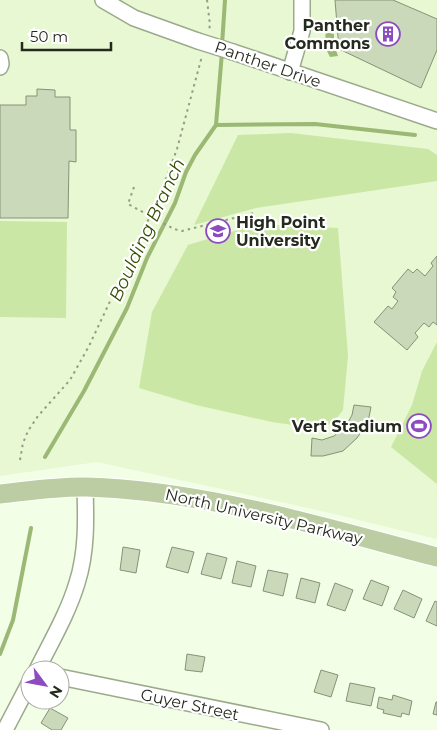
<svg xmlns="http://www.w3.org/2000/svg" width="437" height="730" font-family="Montserrat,sans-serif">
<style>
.built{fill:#e7f8d2}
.green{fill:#cbe7a5}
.water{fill:#9bb874}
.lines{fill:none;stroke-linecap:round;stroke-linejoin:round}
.stream{stroke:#9bb874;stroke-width:4}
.building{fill:#cbd9bb;stroke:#869276}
.minor-casing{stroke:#9ca98c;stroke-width:18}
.major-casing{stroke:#fff;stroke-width:21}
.path{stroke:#949c8a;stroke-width:2;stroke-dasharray:2.5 4;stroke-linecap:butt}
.minor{stroke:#fff;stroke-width:15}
.major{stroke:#bccda4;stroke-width:19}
.minor-bridge-casing{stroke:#9ca98c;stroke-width:18;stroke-linecap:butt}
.minor-bridge{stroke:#fff;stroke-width:15}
.labels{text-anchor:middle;stroke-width:4.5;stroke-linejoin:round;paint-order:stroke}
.poi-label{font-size:16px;font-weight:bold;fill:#252a1e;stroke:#fff;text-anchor:end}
.street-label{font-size:16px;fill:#252a1e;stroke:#fff}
.water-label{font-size:18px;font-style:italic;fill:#364e00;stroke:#fff}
</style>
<rect width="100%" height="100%" fill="#f3fee6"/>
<path class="built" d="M 0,0 L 437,0 L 437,539 L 313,509 L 97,462 L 0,476 Z"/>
<g class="green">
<path d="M 291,133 L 428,149 L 437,155 L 437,181 L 256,208 L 194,225 L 238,135 Z"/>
<path d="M 0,221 L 67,222 L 66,318 L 0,317 Z"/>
<path d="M 258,224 L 338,228 L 348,356 L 343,410 L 334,422 L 321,429 L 272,422 L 196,405 L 139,388 L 152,312 L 188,245 Z"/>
<path d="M 437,342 L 437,484 L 391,447 L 412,405 L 422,371 Z"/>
</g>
<path class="water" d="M 326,32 L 334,34 L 334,44 L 338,56 L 330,57 L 324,45 Z"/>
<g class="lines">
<g class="stream">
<path d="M 222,45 L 225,0"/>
<path d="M 216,125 L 315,124 L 415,135"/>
<path d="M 45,457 L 84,391 L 127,308 L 147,258 L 175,203 L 186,172 L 195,155 L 216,125 L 222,52"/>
<path d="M 0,654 L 13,620 L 31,528"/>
</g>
</g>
<g class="building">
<path d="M 335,0 L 393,0 L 437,19 L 437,50 L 421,88 L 339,49 Z"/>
<path d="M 37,89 L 55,90 L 55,97 L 70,97 L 70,130 L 76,130 L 76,162 L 69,161 L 68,218 L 0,218 L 0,105 L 26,105 L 26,96 L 37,96 Z"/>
<path d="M 437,256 L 437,325 L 433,322 L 429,327 L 424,323 L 415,333 L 418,337 L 407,350 L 374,322 L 388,306 L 392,309 L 398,301 L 393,297 L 396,292 L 392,288 L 408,269 L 413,273 L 417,269 L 425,276 L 433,266 L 431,263 Z"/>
<path d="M 354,405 L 371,407 L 368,422 L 357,438 L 343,451 L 323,456 L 311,456 L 312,438 L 322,440 L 334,436 L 346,426 L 352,415 Z"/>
<path d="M 123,547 L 140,550 L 136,573 L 120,570 Z"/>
<path d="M 172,547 L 194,552 L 188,573 L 166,567 Z"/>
<path d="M 207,553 L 227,558 L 221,579 L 201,574 Z"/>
<path d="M 237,561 L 256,566 L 251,587 L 232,583 Z"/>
<path d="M 268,570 L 288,574 L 283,596 L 263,591 Z"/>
<path d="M 301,578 L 320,583 L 315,603 L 296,598 Z"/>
<path d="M 371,580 L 389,587 L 382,606 L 363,599 Z"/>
<path d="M 335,583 L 353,590 L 345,611 L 327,605 Z"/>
<path d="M 403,590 L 422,599 L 414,618 L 394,609 Z"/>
<path d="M 435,601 L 437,602 L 437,626 L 426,621 Z"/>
<path d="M 187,654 L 205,657 L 202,672 L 185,670 Z"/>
<path d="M 321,670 L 338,675 L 331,697 L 314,692 Z"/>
<path d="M 350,683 L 375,688 L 371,706 L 346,701 Z"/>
<path d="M 393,695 L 412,701 L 409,715 L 402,713 L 401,717 L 383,713 L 384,710 L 377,708 L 379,697 L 392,700 Z"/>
<path d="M 436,702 L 437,702 L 437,715 L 433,714 Z"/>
<path d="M 50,708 L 68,718 L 61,730 L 52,730 L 41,723 Z"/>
</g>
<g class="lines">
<g class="minor-casing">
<g id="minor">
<path d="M 103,0 L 134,18 L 198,41"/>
<path d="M 233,52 L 437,121"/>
<path d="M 0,58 L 1,64 L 0,67"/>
<path d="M 290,72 L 302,31 L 302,0"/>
<path d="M 37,670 C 51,642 68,613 77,583 C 87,552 86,519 85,487"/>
<path d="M 60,677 L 321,730"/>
<path d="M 5,730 L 30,682"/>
</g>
</g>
<g class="major-casing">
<path id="major" d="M 0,494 C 29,491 58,486 87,487 C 207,491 322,527 437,557"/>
</g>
<g class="path">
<path d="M 207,0 L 210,25 L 209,30"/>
<path d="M 134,187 L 128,204 L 174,229 L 182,231 L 254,213"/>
<path d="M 20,460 L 23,443 L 28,431 L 38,416 L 70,380 L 89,346 L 159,197 L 177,149 L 202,56"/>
</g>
<use href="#minor" class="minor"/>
<use href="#major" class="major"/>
<g class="minor-bridge-casing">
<path id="minor-bridge" d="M 198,41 L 233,52"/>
</g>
<use href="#minor-bridge" class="minor-bridge"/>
</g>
<defs>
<g id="building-ring" transform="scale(1.25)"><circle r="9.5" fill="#fff" stroke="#8c4bc0" stroke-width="1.5"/><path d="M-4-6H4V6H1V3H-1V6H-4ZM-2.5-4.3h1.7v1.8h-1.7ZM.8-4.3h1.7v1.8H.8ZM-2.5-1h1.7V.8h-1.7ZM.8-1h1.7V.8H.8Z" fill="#8c4bc0"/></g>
<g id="university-ring" transform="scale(1.25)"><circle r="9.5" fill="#fff" stroke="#8c4bc0" stroke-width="1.5"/><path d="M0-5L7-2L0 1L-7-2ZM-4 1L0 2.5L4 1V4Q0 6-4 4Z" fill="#8c4bc0"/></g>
<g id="stadium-ring" transform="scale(1.25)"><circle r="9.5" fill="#fff" stroke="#8c4bc0" stroke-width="1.5"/><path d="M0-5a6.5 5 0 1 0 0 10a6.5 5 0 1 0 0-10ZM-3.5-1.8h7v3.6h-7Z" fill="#8c4bc0"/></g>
</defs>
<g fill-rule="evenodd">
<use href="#building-ring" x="388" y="34"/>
<use href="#university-ring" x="218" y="231"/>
<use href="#stadium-ring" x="419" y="426"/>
</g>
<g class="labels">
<g class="poi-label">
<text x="370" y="31">Panther<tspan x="370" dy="18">Commons</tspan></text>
<text x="236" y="228" text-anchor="start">High Point<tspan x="236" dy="18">University</tspan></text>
<text x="402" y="432">Vert Stadium</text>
</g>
<g class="street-label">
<text transform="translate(268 64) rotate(19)" y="6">Panther Drive</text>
<text transform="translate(264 516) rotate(13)" y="6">North University Parkway</text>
<text transform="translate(190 704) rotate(12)" y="6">Guyer Street</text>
</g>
<g class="water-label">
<text transform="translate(147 230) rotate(-65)" y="6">Boulding Branch</text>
</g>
</g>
<g transform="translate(45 685) rotate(122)"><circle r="24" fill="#ffffff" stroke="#a8aaa5"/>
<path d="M0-4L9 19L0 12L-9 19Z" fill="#8c4bc0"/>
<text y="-8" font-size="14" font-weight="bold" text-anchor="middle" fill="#252a1e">N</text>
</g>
<path d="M22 42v8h89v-8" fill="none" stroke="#252a1e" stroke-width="2.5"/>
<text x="30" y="42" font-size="15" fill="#252a1e" stroke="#ffffff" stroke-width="4" paint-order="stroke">50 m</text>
</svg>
